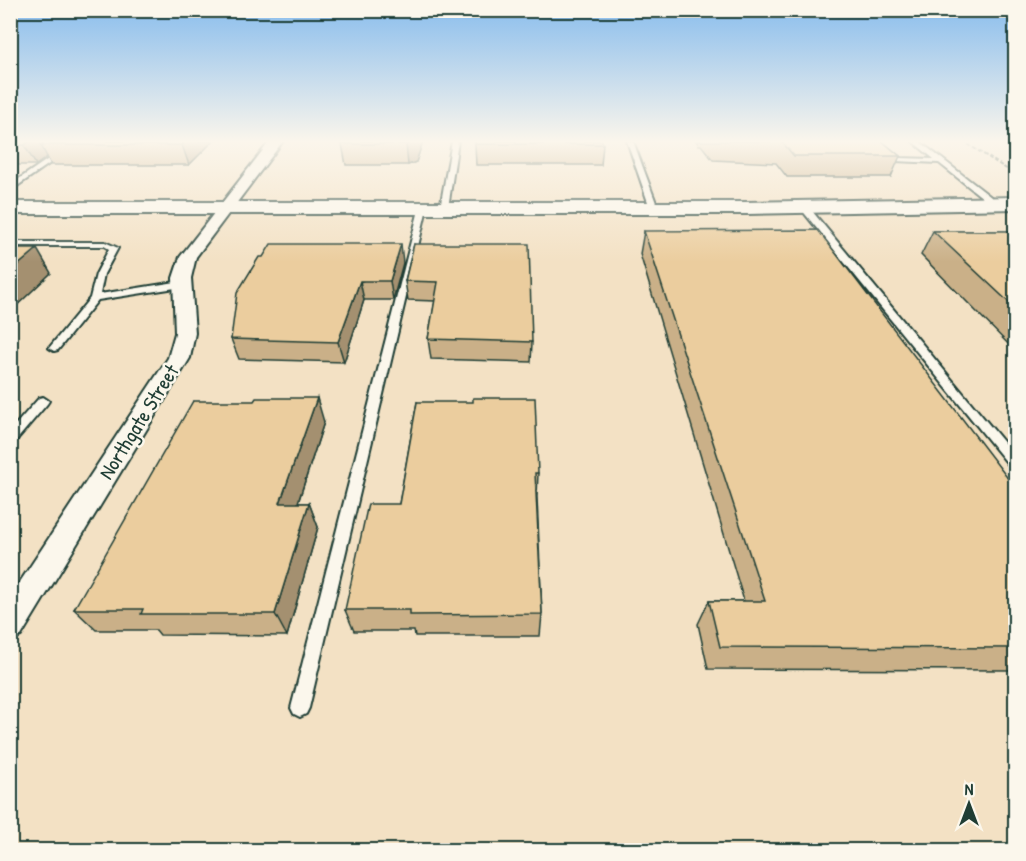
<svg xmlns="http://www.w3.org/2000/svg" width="1026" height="861" font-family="'Patrick Hand',sans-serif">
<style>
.built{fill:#f3e1c4}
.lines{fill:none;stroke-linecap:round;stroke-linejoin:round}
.service-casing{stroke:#1f3d34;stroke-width:4}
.minor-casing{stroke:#1f3d34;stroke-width:4}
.tertiary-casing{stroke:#1f3d34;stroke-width:4}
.path{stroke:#1f3d34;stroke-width:2;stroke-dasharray:4 2;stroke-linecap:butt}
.service{fill:#fbf7ec;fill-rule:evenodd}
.minor{fill:#fbf7ec;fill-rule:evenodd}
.tertiary{fill:#fbf7ec;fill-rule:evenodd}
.wall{fill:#cab088;stroke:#1f3d34;stroke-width:1.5}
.shaded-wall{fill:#a4906f;stroke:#1f3d34;stroke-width:1.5}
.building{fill:#ebcd9e;stroke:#1f3d34;stroke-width:1.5}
.labels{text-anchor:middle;stroke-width:5;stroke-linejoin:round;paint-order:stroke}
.street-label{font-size:21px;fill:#1f3d34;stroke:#fbf7ec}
</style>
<rect width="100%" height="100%" fill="#f6ead5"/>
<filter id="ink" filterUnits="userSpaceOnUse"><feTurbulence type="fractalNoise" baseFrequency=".0167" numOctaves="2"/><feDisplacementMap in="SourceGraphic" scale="12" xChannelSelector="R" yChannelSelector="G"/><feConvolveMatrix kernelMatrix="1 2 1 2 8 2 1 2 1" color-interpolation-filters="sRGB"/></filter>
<g filter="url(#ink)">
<rect class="built" x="11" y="141" width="1004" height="709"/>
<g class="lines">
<g class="service-casing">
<g id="service">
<path d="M 75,141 L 82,141 L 10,191 L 10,185 Z"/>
<path d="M 452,141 L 458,141 L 448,208 L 444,210 L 440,208 Z"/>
<path d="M 627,141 L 633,141 L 658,208 L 657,210 L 650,208 Z"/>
<path d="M 867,141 L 874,141 L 899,158 L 934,159 L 912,141 L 919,141 L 1000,204 L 993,206 L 939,163 L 895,161 Z"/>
<path d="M 801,205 L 807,205 L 1016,457 L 1016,471 L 1012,469 L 801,209 Z"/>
<path d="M 420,206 L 427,208 L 309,708 L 306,714 L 300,717 L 294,714 L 291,708 Z"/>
<path d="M 10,242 L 105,242 L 118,248 L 104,274 L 100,294 L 182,281 L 187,284 L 182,287 L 98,300 L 58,350 L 54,351 L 49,348 L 90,298 L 96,274 L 109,249 L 104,246 L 10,246 Z"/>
<path d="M 43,397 L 49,401 L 47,404 L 14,443 L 10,444 L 10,431 L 39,398 Z"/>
</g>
</g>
<g class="minor-casing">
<path id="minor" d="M 270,141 L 283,141 L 196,257 L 191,278 L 195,333 L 190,358 L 21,636 L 10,640 L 10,597 L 168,358 L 175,333 L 173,278 L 180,257 Z"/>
</g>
<g class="tertiary-casing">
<path id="tertiary" d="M 1016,197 L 1016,209 L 747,214 L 10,214 L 10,202 L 747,202 Z"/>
</g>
<path class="path" d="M 963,141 L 1016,175"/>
<use href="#service" class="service"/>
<use href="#minor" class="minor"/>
<use href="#tertiary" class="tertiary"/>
</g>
<g class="wall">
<path d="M 10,141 L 213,141 L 189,165 L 51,165 L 47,157 L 36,165 L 10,165 Z"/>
<path d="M 343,141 L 423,141 L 416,162 L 408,165 L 346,165 L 342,144 Z"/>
<path d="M 696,141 L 882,141 L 900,156 L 891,177 L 787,177 L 776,163 L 713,160 L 701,145 L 699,145 Z"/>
<path d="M 475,144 L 603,144 L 601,165 L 476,165 Z"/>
<path d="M 644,231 L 1016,489 L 1016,670 L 708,669 L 698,624 L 709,601 L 744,601 L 640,254 Z"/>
<path d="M 933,231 L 1016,231 L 1016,352 L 921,255 Z"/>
<path d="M 414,244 L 532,342 L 531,362 L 431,359 L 428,339 L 435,301 L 408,300 L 405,281 Z"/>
<path d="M 403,263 L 393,300 L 364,300 L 344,362 L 239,359 L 231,339 Z"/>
<path d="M 417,402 L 538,473 L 537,497 L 542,614 L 540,636 L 415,636 L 414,631 L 354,631 L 345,610 L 399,504 Z"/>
<path d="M 324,422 L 298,503 L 309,503 L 318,527 L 287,636 L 160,635 L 156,630 L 96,630 L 74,609 Z"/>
</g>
<g class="shaded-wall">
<path d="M 30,141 L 71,141 L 41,145 L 47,157 L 36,165 L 24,145 Z"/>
<path d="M 185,141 L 213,141 L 189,165 L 182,145 Z"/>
<path d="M 414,141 L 423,141 L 416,162 L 408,165 L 406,144 Z"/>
<path d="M 401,244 L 403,263 L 393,300 L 390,281 Z"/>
<path d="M 37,249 L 51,273 L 10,312 L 10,272 Z"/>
<path d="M 360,281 L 364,300 L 344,362 L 338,342 Z"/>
<path d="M 317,398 L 324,422 L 290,527 L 280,503 Z"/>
<path d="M 309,503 L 318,527 L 287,636 L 275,614 Z"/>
</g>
<g class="building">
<path d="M 10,141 L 30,141 L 24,145 L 10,145 Z"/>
<path d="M 46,141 L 185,141 L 182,145 L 41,145 Z"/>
<path d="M 343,141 L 414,141 L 406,144 L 342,144 Z"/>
<path d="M 475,141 L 602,141 L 603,144 L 475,144 Z"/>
<path d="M 743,141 L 882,141 L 900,156 L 794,156 L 782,142 Z"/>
<path d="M 818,230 L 1016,489 L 1016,648 L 720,647 L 709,601 L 765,601 L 644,231 Z"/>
<path d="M 933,231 L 1016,231 L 1016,309 Z"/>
<path d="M 271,244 L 401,244 L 390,281 L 360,281 L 338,342 L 231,339 L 237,293 L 259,257 L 263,257 Z"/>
<path d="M 414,244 L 529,244 L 532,342 L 428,339 L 438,282 L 405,281 Z"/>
<path d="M 10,249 L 37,249 L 10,272 Z"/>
<path d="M 256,398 L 317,398 L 280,503 L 309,503 L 275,614 L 141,614 L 143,609 L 74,609 L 193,401 L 254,401 Z"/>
<path d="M 473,398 L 535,398 L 538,473 L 535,473 L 542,614 L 410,615 L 410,610 L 345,610 L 368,504 L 399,504 L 417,402 L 473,402 Z"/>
</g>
</g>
<linearGradient id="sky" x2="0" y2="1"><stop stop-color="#87bced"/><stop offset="0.54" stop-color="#fbf6ec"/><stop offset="1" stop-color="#fbf6ec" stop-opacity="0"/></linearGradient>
<rect width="1026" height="262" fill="url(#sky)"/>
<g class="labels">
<g class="street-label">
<text transform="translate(139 422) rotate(-58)" y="7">Northgate Street</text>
</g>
</g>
<rect width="1026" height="861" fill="none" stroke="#fbf7ec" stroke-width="36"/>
<rect x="18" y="18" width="990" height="825" fill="none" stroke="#1f3d34" stroke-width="2" filter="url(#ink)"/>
<g transform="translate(969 804)" stroke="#fbf7ec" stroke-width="4.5" paint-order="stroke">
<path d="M0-4.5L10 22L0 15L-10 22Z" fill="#1f3d34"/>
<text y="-9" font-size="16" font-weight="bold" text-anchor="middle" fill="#1f3d34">N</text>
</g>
</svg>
